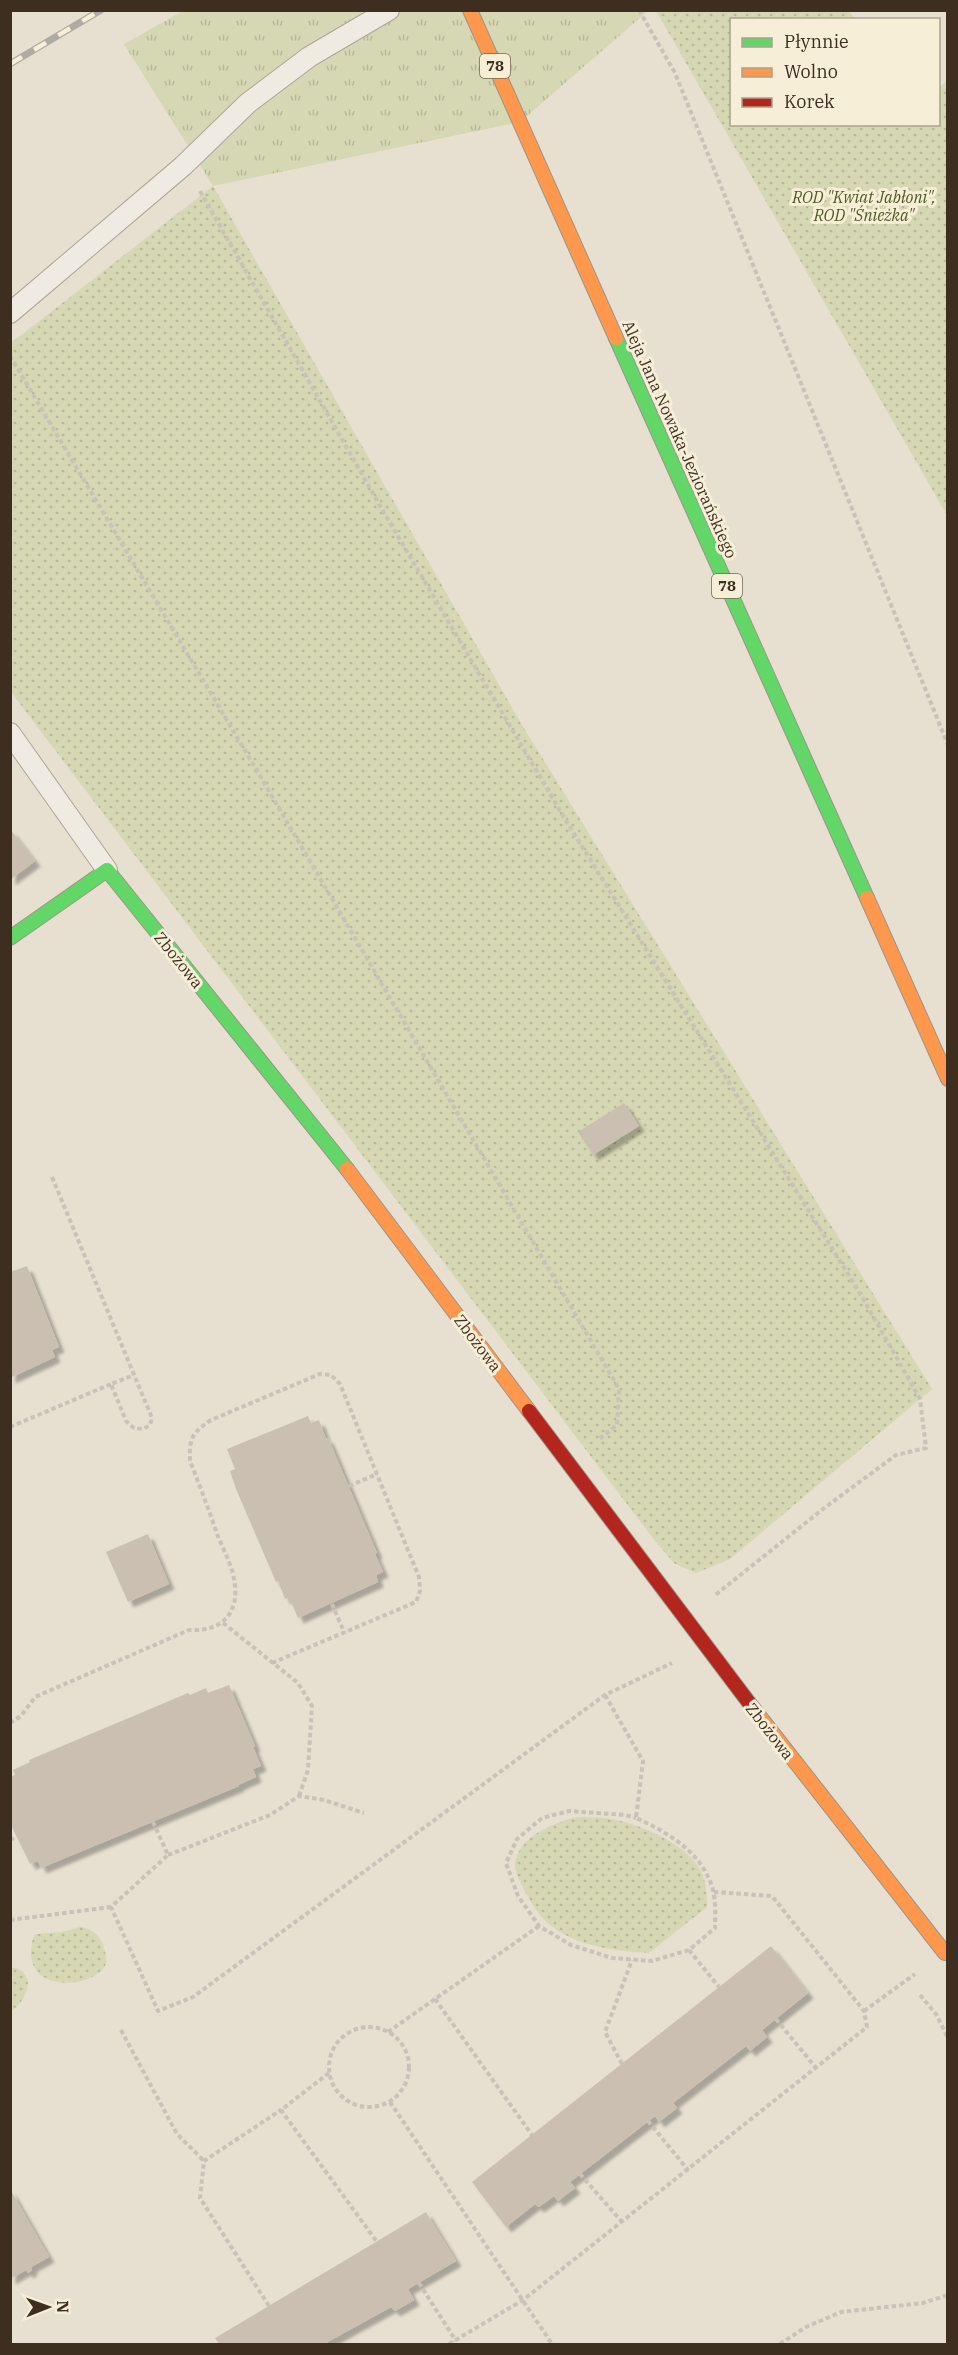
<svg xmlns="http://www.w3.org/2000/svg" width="958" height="2355" font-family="'IBM Plex Serif',serif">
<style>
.grass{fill:url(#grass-tufts)}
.park{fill:url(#park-dots)}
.building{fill:#cbbfb2;filter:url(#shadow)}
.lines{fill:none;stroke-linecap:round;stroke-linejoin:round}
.lane-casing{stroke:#ada599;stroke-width:22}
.fast-casing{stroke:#9c958a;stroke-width:16}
.slow-casing{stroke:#9c958a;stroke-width:16}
.jam-casing{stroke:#9c958a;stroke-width:16}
.path{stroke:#c8c2b9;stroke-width:4;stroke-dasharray:4.5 3;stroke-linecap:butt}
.lane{stroke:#efebe3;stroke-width:20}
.fast{stroke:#63d668;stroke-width:14}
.slow{stroke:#ff974d;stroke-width:14}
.jam{stroke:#b3261e;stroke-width:14}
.rail-casing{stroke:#afaaa2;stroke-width:7}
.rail{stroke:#f7eed8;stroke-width:4.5;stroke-dasharray:14;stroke-linecap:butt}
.labels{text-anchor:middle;stroke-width:6;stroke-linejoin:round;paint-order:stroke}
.shield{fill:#f7eed8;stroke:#756857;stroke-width:1.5}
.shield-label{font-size:15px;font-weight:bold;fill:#3d2e20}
.park-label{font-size:16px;font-style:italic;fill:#4d5a26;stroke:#f7eed8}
.street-label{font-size:16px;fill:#3d2e20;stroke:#f7eed8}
</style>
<defs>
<pattern id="grass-tufts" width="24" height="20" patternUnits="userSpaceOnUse" patternTransform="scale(1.5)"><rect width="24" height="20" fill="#d6d7b3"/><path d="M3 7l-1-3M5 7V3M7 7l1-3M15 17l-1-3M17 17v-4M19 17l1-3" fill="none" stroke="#b9b99a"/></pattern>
<pattern id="park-dots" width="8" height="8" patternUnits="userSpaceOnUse" patternTransform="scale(1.5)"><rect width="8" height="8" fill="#d6d7b3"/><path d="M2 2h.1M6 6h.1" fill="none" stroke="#b9b99a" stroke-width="1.8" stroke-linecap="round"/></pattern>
<filter id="shadow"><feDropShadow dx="5.5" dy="5.5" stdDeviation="1.5" flood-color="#0004"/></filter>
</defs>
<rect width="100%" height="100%" fill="#e7e0d1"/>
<path class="grass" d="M 183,11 L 648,11 L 520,122 L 213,186 L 124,44 Z"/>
<g class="park">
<path d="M 656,11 L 849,11 L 855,19 L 732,20 L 732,124 L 938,124 L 939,87 L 947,81 L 947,515 Z"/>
<path d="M 213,186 L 522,725 L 932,1389 L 730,1559 L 696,1573 L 675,1564 L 655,1541 L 11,692 L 11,343 Z"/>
<path d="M 577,1817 C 586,1817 596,1817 605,1818 C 634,1821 687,1843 701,1871 C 706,1882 707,1894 707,1907 L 649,1953 C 619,1951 587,1948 560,1932 C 543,1921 537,1913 527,1895 C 523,1887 515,1875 515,1865 C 518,1836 553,1823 577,1817 Z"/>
<path d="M 79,1926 C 92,1929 98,1933 103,1945 C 105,1950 107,1959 106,1963 C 99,1989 14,1998 34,1935 C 49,1931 65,1935 79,1926 Z"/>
<path d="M 10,1967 C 39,1971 28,2000 11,2011 Z"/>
</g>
<g class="building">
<path d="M 10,829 L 35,861 L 10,880 Z"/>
<path d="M 624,1103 L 639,1126 L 593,1155 L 578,1132 Z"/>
<path d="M 27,1266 L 59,1347 L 52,1350 L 55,1357 L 10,1378 L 10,1272 Z"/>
<path d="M 308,1416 L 311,1423 L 319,1420 L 326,1439 L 328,1438 L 377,1553 L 375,1554 L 383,1572 L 376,1575 L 378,1582 L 298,1618 L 289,1597 L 285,1599 L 278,1581 L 276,1582 L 236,1489 L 230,1471 L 235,1469 L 227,1449 Z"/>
<path d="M 148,1534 L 169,1584 L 128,1602 L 106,1552 Z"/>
<path d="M 229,1685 L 255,1746 L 253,1747 L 261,1766 L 253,1769 L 256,1777 L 238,1785 L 239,1786 L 41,1868 L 38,1861 L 30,1864 L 10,1823 L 10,1777 L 15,1775 L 13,1770 L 30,1762 L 29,1760 L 188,1693 L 190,1695 L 206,1688 L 208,1693 Z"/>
<path d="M 771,1946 L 808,1993 L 762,2030 L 767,2037 L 750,2051 L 746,2046 L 673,2103 L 677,2108 L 659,2122 L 655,2116 L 610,2151 L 570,2182 L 575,2188 L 558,2201 L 554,2196 L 539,2207 L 535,2204 L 506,2227 L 472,2182 Z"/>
<path d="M 10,2189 L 49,2257 L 31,2267 L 32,2270 L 28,2273 L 26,2270 L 10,2279 Z"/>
<path d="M 426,2212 L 456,2261 L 408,2289 L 414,2300 L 395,2311 L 391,2307 L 324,2344 L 219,2344 L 215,2338 Z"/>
</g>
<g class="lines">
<g class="lane-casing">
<g id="lane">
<path d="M 10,313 L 183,166 L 248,103 L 309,57 L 389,10"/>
<path d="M 10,733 L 107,870"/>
</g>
</g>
<g class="fast-casing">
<g id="fast">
<path d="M 616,338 L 867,898"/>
<path d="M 10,938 L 107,870 L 347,1169"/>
</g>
</g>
<g class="slow-casing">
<g id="slow">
<path d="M 470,10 L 616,338"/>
<path d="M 867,898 L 948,1079"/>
<path d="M 347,1169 L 529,1411"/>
<path d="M 753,1708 L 945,1953"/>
</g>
</g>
<g class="jam-casing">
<path id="jam" d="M 529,1411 L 753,1708"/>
</g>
<g class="path">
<path d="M 639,10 L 675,73 L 948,745"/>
<path d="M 200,191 L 383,511 L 565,819 L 861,1295 L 920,1399 L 926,1448 L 896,1455 L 823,1509 L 714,1596"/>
<path d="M 10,356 L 256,769 L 619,1389 L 617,1425 L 598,1440"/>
<path d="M 52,1177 L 152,1418 L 150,1425 L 143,1429 L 134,1428 L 126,1421 L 111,1384 L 134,1375"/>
<path d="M 10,1427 L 111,1384"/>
<path d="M 349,1486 L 377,1474"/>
<path d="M 332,1604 L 344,1632"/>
<path d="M 223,1623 L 298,1683 L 312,1706 L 308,1770 L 299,1796"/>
<path d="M 605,1695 L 643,1761 L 636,1818 C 669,1833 703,1853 713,1890 C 716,1901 715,1916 715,1928 L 689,1950 L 652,1961 L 612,1958 L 571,1945 L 539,1926 L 518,1896 L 506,1863 L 517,1839 L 542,1818 L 569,1811 L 625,1815 L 636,1818"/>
<path d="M 10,1723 L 21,1716 L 35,1697 L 189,1630 C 225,1632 242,1610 233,1574 C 229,1559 221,1545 216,1531 C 208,1507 199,1484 190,1461 C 189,1438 192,1433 211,1420 L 320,1374 L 331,1375 L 340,1384 L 419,1577 L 420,1591 L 416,1602 L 272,1663"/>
<path d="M 153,1822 L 168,1855 L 111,1907 L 158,2011 L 193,1997 L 605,1695 L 672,1663"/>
<path d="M 10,1840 L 17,1837"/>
<path d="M 168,1855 L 270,1815 L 299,1796 L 324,1800 L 364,1813"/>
<path d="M 10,1920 L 111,1907"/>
<path d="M 689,1950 L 719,1987"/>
<path d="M 920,1995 L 936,2014 L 948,2038"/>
<path d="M 435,1999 L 532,2135"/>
<path d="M 864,2011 L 915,1974"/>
<path d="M 776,2019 L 816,2068"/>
<circle cx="369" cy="2067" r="40"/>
<path d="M 121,2030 L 177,2134 L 204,2161"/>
<path d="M 388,2032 L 539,1926"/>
<path d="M 622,2064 L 605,2032 L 632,1960"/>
<path d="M 329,2073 L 281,2110 L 377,2242"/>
<path d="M 390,2102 L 552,2344"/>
<path d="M 648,2121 L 688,2170"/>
<path d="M 580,2174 L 622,2222"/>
<path d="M 419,2283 L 456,2341"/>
<path d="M 269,2306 L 200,2198 L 204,2161 L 281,2110"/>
<path d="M 449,2344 L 523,2300 L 867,2027 L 864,2011 L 772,1896 L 714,1892"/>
<path d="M 780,2344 L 806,2327 L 841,2312 L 923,2303 L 948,2295"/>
</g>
<use href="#lane" class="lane"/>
<use href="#fast" class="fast"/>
<use href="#slow" class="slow"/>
<use href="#jam" class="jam"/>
<g class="rail-casing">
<path id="rail" d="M 10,64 L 101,10"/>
</g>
<use href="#rail" class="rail"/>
</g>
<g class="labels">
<g class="shield">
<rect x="480" y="54" width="30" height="24" rx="4.5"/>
<rect x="712" y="574" width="30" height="24" rx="4.5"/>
</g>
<g class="shield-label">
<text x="495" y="71">78</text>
<text x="727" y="591">78</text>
</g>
<g class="park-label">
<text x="864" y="203">ROD "Kwiat Jabłoni",<tspan x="864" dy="18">ROD "Śnieżka"</tspan></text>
</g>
<g class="street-label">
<text transform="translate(680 439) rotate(66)" y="6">Aleja Jana Nowaka-Jeziorańskiego</text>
<text transform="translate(179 960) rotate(51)" y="6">Zbożowa</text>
<text transform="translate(478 1343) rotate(53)" y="6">Zbożowa</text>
<text transform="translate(770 1731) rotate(52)" y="6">Zbożowa</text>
</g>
</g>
<rect width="958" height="2355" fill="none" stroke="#3d2e20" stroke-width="24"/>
<rect x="730" y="18" width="210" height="108" fill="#f7eed8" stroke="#ada18e" stroke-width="1.5"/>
<rect x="742" y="38" width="30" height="9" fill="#63d668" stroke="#ada18e" stroke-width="1.5"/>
<text x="784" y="48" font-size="18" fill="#3d2e20">Płynnie</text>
<rect x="742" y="68" width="30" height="9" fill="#ff974d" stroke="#ada18e" stroke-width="1.5"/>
<text x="784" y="78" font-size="18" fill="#3d2e20">Wolno</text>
<rect x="742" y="98" width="30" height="9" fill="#b3261e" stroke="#ada18e" stroke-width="1.5"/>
<text x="784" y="108" font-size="18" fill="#3d2e20">Korek</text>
<g transform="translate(48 2307) rotate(89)" stroke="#f7eed8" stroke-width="4.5" paint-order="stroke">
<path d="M0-4.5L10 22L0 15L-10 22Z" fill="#3d2e20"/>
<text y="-9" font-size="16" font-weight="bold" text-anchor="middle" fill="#3d2e20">N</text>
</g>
</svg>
